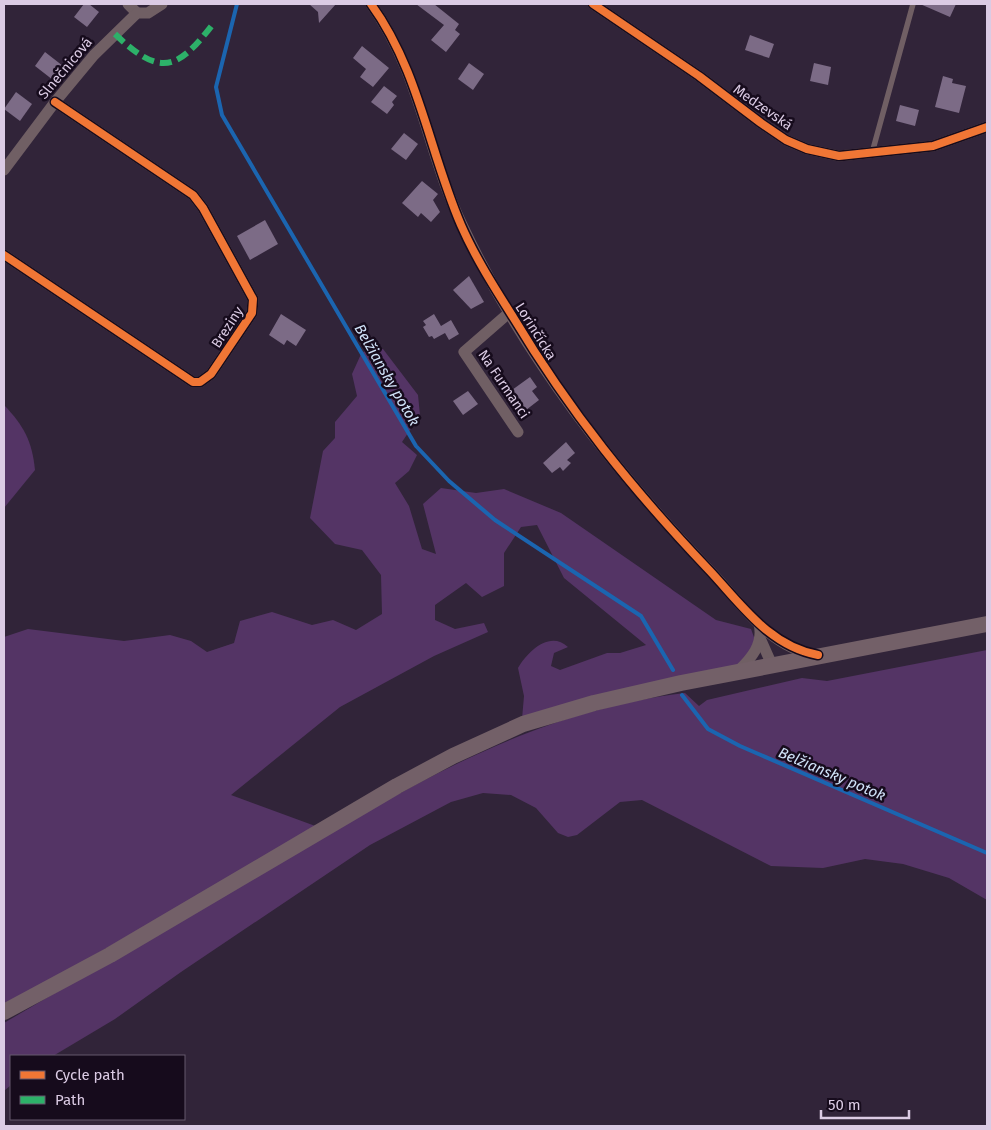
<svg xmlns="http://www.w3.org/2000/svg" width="991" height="1130" font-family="'Fira Sans',sans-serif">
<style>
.green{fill:#543465}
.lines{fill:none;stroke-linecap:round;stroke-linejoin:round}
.stream{stroke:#1b65b0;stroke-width:4}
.building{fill:#7c6b86}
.lane{stroke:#705f64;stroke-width:5.5}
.street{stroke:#705f64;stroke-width:11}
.secondary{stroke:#736068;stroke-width:16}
.quiet{stroke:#2db169;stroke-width:6;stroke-dasharray:12 6;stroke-linecap:butt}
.cycleway-casing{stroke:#160b1c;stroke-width:11}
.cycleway{stroke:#f07635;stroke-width:8}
.labels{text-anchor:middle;stroke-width:5;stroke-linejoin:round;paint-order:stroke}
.street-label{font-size:14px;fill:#dbcbe4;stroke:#160b1c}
.water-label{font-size:15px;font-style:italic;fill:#d0e2f8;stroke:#160b1c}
</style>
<rect width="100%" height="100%" fill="#312439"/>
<g class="green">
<path d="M 383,349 L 418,395 L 420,415 L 402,442 L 417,455 L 409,471 L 395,483 L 409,506 L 422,549 L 436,554 L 423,504 L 441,488 L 476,493 L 504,489 L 561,513 L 716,620 L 751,629 L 755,640 L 746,658 L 735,667 L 522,719 L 524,696 L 518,668 C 528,651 550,630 568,647 L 554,653 L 551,666 L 560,670 L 607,653 L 620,653 L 646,645 L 564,578 L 537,525 L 521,527 L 504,553 L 504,586 L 482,597 L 466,583 L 435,605 L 435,620 L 455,629 L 484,623 L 488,632 L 434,656 L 340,707 L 231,795 L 318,827 L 4,1007 L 4,637 L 28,629 L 124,641 L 170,635 L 191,641 L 207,652 L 234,643 L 240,621 L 272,612 L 312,625 L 333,620 L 356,630 L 382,614 L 381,575 L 362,550 L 335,544 L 310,518 L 323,451 L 335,438 L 335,422 L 357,396 L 352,374 L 362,352 Z"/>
<path d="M 4,405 C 24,426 32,441 35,470 L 4,508 Z"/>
<path d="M 987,650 L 987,900 L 949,878 L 903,864 L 865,859 L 823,868 L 771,866 L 642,800 L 620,802 L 577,835 L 568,837 L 558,833 L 536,808 L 511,795 L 483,793 L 451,802 L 370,845 L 181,972 L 115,1019 L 53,1056 L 11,1056 L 11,1085 L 4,1091 L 4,1023 C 94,970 185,917 275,865 C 409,787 528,712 685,693 L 699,706 L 707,700 L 802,678 L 827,681 Z"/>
</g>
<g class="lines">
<g class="stream">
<path d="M 237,4 L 216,87 L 222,115 L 416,446 L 449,481 L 495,520 L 641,616 L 673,670"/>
<path d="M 682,695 L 708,729 L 740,746 L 987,853"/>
</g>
</g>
<g class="building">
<path d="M 84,4 L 89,4 L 99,12 L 87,27 L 74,17 Z"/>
<path d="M 309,4 L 336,4 L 319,23 L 318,12 Z"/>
<path d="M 416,4 L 434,4 L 459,24 L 455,30 L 460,34 L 446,52 L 431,40 L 444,25 Z"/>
<path d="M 920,4 L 956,4 L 950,17 Z"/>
<path d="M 750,35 L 774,44 L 769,58 L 745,50 Z"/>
<path d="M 362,46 L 389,68 L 373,87 L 360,77 L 366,69 L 353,58 Z"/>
<path d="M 45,52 L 63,66 L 53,80 L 35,66 Z"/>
<path d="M 469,63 L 484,74 L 473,90 L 458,79 Z"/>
<path d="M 814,63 L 831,67 L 828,85 L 810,81 Z"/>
<path d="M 943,76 L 953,79 L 952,83 L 966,86 L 959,113 L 935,107 Z"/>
<path d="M 384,86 L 397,96 L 392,102 L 394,105 L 387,114 L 371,102 Z"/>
<path d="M 16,92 L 32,104 L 20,121 L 4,109 Z"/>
<path d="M 900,105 L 919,110 L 915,126 L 896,121 Z"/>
<path d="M 404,133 L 418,144 L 406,160 L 391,149 Z"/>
<path d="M 422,181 L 438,194 L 433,200 L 440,212 L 431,222 L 421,213 L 418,217 L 402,203 Z"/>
<path d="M 265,220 L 278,244 L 250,260 L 237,236 Z"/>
<path d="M 469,276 L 484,302 L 471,309 L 453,290 Z"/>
<path d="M 281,314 L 306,330 L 296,346 L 287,340 L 284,345 L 269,335 Z"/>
<path d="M 434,314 L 441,326 L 451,320 L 459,334 L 449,340 L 445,333 L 434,339 L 432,336 L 429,337 L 423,327 L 426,325 L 423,321 Z"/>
<path d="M 530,377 L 537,387 L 532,391 L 539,400 L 526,410 L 512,390 Z"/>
<path d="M 468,391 L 478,404 L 463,415 L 453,401 Z"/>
<path d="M 566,442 L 575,453 L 567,460 L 571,463 L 563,471 L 560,467 L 552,473 L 543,463 Z"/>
</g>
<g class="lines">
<path class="lane" d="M 872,153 L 913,4"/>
<g class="street">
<path d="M 128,4 L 137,13"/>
<path d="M 371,4 C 421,74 427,153 463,227 C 525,358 614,470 713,574 C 743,606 770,647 815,655"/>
<path d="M 593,4 L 699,76 L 761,123 L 786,140 L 807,149 L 839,156 L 933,146 L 987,127"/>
<path d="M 4,170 L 55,102 L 94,55 L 137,13 L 148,13 L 162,4"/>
<path d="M 4,255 L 193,382 L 200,382 L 211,374 L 252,313 L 253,299 L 203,208 L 193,195 L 55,102"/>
<path d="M 510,312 L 464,352 L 518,432"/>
<path d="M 760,638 L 772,665"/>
<path d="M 737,672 C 751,659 764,644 759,624"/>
</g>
<path class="secondary" d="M 4,1012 L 110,955 L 397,786 L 453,756 L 523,724 L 594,703 L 681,683 L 987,624"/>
<path class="quiet" d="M 115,34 C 160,77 177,71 213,24"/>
<g class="cycleway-casing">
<g id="cycleway">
<path d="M 371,4 C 419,70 429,151 461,225 C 475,257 494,287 513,317 C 570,412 632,489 709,570 C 741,604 769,646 818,655"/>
<path d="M 593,4 L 699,76 L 761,123 L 786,140 L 807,149 L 839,156 L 933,146 L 987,127"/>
<path d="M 4,255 L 193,382 L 200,382 L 211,374 L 252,313 L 253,299 L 203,208 L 193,195 L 55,102"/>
</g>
</g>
<use href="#cycleway" class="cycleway"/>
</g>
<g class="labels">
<g class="street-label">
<text transform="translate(65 68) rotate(-50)" y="5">Slnečnicová</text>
<text transform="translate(763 107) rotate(35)" y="5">Medzevská</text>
<text transform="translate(227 327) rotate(-57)" y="5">Breziny</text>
<text transform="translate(536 331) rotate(58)" y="5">Lorinčícka</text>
<text transform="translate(504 384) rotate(56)" y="5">Na Furmanci</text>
</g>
<g class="water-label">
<text transform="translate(387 375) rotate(60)" y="5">Belžiansky potok</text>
<text transform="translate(832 774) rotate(23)" y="5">Belžiansky potok</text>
</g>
</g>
<rect width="991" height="1130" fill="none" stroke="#dbcbe4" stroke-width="10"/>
<rect x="10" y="1055" width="175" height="65" fill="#160b1c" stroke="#65586c"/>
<rect x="20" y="1071" width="25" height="8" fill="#f07635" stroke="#65586c"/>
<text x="55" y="1080" font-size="15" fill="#dbcbe4">Cycle path</text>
<rect x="20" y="1096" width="25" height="8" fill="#2db169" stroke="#65586c"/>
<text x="55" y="1105" font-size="15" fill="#dbcbe4">Path</text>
<path d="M821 1110v8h88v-8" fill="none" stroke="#dbcbe4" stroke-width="2.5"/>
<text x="828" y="1110" font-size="15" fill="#dbcbe4" stroke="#160b1c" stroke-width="4" paint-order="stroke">50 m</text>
</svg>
